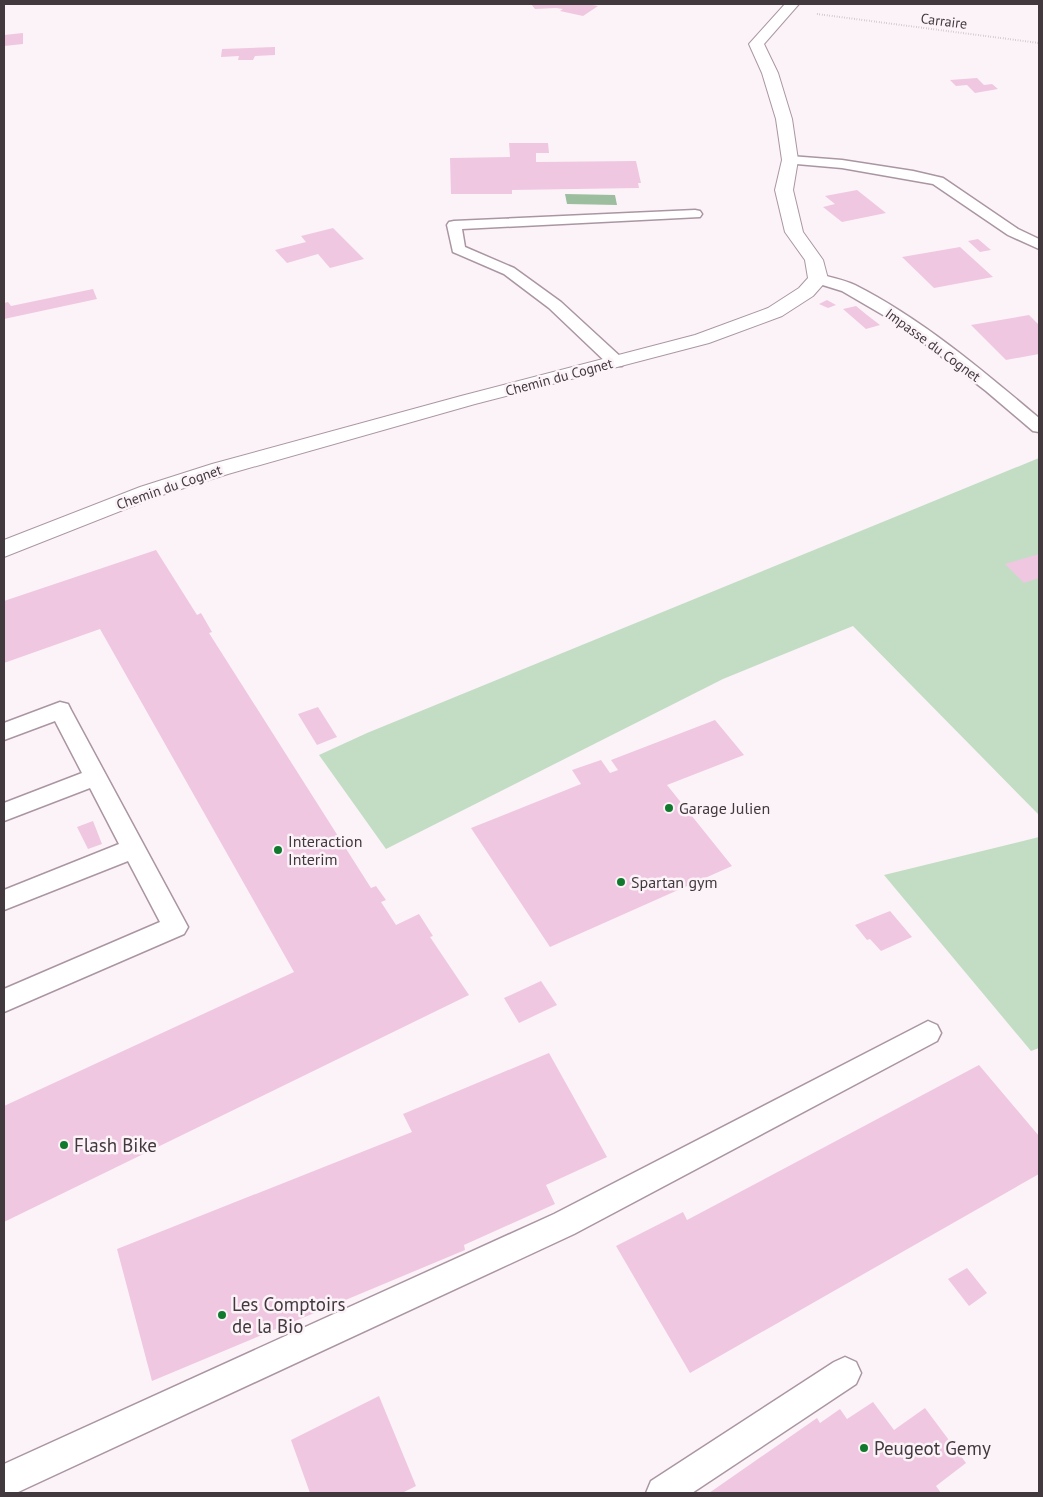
<svg xmlns="http://www.w3.org/2000/svg" width="1043" height="1497" font-family="'PT Sans',sans-serif">
<style>
.green{fill:#c2ddc4}
.water{fill:#9cbe9f}
.building{fill:#f0c7e0}
.lines{fill:none;stroke-linecap:round;stroke-linejoin:round}
.lane-casing{stroke:#aa96a2;stroke-width:3}
.street-casing{stroke:#aa96a2;stroke-width:2}
.path{stroke:#b2a9af;stroke-width:2;stroke-dasharray:0.5 2;stroke-linecap:butt}
.lane{fill:#fff;fill-rule:evenodd}
.street{fill:#fff;fill-rule:evenodd}
.poi-dot{fill:#11792d;stroke:#fcf3f8;stroke-width:2}
.labels{text-anchor:middle;stroke-width:5;stroke-linejoin:round;paint-order:stroke}
.far-street-label{font-size:14px;fill:#42393f;stroke:#fcf3f8}
.poi-label{font-size:16px;fill:#42393f;stroke:#fcf3f8;text-anchor:start}
.near-poi-label{font-size:19px;fill:#42393f;stroke:#fcf3f8;text-anchor:start}
</style>
<rect width="100%" height="100%" fill="#fcf3f8"/>
<g class="green">
<path d="M 1039,458 L 1039,815 L 853,626 L 723,679 L 386,849 L 319,755 L 367,733 Z"/>
<path d="M 1039,837 L 1039,1048 L 1031,1051 L 884,875 Z"/>
</g>
<path class="water" d="M 565,194 L 615,195 L 617,205 L 567,204 Z"/>
<g class="building">
<path d="M 531,4 L 587,4 L 598,6 L 583,16 L 560,11 L 563,9 L 556,8 L 535,9 Z"/>
<path d="M 23,33 L 23,44 L 4,46 L 4,35 Z"/>
<path d="M 275,47 L 275,55 L 255,56 L 253,60 L 238,60 L 239,56 L 221,57 L 222,49 Z"/>
<path d="M 977,78 L 984,85 L 992,84 L 998,89 L 975,93 L 967,85 L 956,86 L 950,80 Z"/>
<path d="M 509,143 L 548,143 L 549,153 L 536,153 L 536,162 L 636,161 L 641,183 L 638,183 L 639,188 L 512,190 L 512,194 L 451,194 L 450,158 L 510,157 Z"/>
<path d="M 857,190 L 886,213 L 842,222 L 823,207 L 835,204 L 825,196 Z"/>
<path d="M 333,228 L 364,259 L 330,268 L 318,254 L 287,263 L 275,250 L 306,242 L 301,236 Z"/>
<path d="M 978,239 L 991,250 L 980,252 L 968,241 Z"/>
<path d="M 960,247 L 993,277 L 934,288 L 902,257 Z"/>
<path d="M 93,289 L 97,299 L 4,319 L 4,303 L 8,302 L 11,306 Z"/>
<path d="M 827,300 L 836,305 L 828,308 L 819,304 Z"/>
<path d="M 856,306 L 867,315 L 880,325 L 866,329 L 843,309 Z"/>
<path d="M 1029,315 L 1039,325 L 1039,354 L 1006,360 L 971,325 Z"/>
<path d="M 156,550 L 197,615 L 201,613 L 212,632 L 209,633 L 371,888 L 376,886 L 386,900 L 381,902 L 396,925 L 419,914 L 433,936 L 430,937 L 469,995 L 4,1222 L 4,1106 L 294,972 L 100,629 L 4,663 L 4,601 Z"/>
<path d="M 1039,554 L 1039,578 L 1024,583 L 1005,564 Z"/>
<path d="M 318,707 L 337,737 L 317,745 L 298,714 Z"/>
<path d="M 715,720 L 744,755 L 667,785 L 732,866 L 550,947 L 471,828 L 581,784 L 572,770 L 601,760 L 610,773 L 618,770 L 611,760 Z"/>
<path d="M 93,821 L 102,844 L 88,849 L 77,827 Z"/>
<path d="M 890,911 L 912,937 L 881,951 L 870,939 L 867,940 L 855,925 Z"/>
<path d="M 541,981 L 557,1005 L 519,1023 L 504,998 Z"/>
<path d="M 549,1053 L 607,1157 L 546,1185 L 555,1204 L 464,1245 L 465,1250 L 152,1381 L 117,1249 L 412,1132 L 403,1114 Z"/>
<path d="M 979,1065 L 1039,1136 L 1039,1174 L 690,1373 L 616,1246 L 683,1212 L 687,1220 Z"/>
<path d="M 967,1268 L 987,1293 L 969,1306 L 948,1279 Z"/>
<path d="M 379,1396 L 416,1486 L 402,1493 L 310,1493 L 291,1440 Z"/>
<path d="M 873,1402 L 894,1430 L 925,1408 L 966,1463 L 936,1486 L 941,1493 L 709,1493 L 817,1418 L 820,1423 L 840,1409 L 847,1419 Z"/>
</g>
<g class="lines">
<g class="lane-casing">
<g id="lane">
<path d="M 790,156 L 842,160 L 913,171 L 943,178 L 1018,229 L 1039,239 L 1039,249 L 1008,235 L 933,184 L 842,168 L 785,163 L 783,160 L 785,157 Z"/>
<path d="M 695,210 L 700,211 L 702,214 L 700,217 L 462,229 L 465,247 L 514,268 L 561,302 L 622,358 L 624,362 L 622,366 L 610,366 L 549,308 L 504,274 L 453,252 L 447,225 L 449,222 L 454,221 Z"/>
<path d="M 818,274 C 830,277 844,280 855,285 C 922,319 982,370 1039,418 L 1039,432 L 1033,431 L 986,391 L 902,326 L 842,291 L 813,282 L 810,279 L 813,276 Z"/>
<path d="M 60,702 L 68,704 L 71,710 L 188,927 L 184,934 L 4,1012 L 4,989 L 160,922 L 128,861 L 4,910 L 4,890 L 119,844 L 90,788 L 4,821 L 4,803 L 82,773 L 55,721 L 4,740 L 4,723 Z"/>
<path d="M 928,1021 L 937,1025 L 941,1033 L 937,1041 L 574,1234 L 16,1493 L 4,1493 L 4,1464 L 554,1214 Z"/>
<path d="M 845,1357 L 856,1362 L 861,1373 L 856,1384 L 692,1493 L 646,1493 L 651,1481 L 834,1362 Z"/>
</g>
</g>
<g class="street-casing">
<path id="street" d="M 785,4 L 799,4 L 764,44 L 778,73 L 792,119 L 798,160 L 793,190 L 803,232 L 823,260 L 828,279 L 813,296 L 782,316 L 709,343 L 475,404 L 228,474 L 156,497 L 4,557 L 4,540 L 140,487 L 212,464 L 461,396 L 695,335 L 768,308 L 799,288 L 808,278 L 805,260 L 785,232 L 775,190 L 782,160 L 776,119 L 762,73 L 749,44 Z"/>
</g>
<path class="path" d="M 817,14 L 1039,43"/>
<use href="#lane" class="lane"/>
<use href="#street" class="street"/>
</g>
<g class="poi-dot">
<circle cx="669" cy="808" r="5"/>
<circle cx="278" cy="850" r="5"/>
<circle cx="621" cy="882" r="5"/>
<circle cx="64" cy="1145" r="5"/>
<circle cx="222" cy="1315" r="5"/>
<circle cx="864" cy="1448" r="5"/>
</g>
<g class="labels">
<g class="far-street-label">
<text transform="translate(944 21) rotate(7)" y="5">Carraire</text>
<text transform="translate(933 345) rotate(36)" y="5">Impasse du Cognet</text>
<text transform="translate(559 377) rotate(-15)" y="5">Chemin du Cognet</text>
<text transform="translate(169 487) rotate(-19)" y="5">Chemin du Cognet</text>
</g>
<g class="poi-label">
<text x="679" y="814">Garage Julien</text>
<text x="288" y="847">Interaction<tspan x="288" dy="18">Interim</tspan></text>
<text x="631" y="888">Spartan gym</text>
</g>
<g class="near-poi-label">
<text x="74" y="1152">Flash Bike</text>
<text x="232" y="1311">Les Comptoirs<tspan x="232" dy="22">de la Bio</tspan></text>
<text x="874" y="1455">Peugeot Gemy</text>
</g>
</g>
<rect width="1043" height="1497" fill="none" stroke="#42393f" stroke-width="10"/>
</svg>
